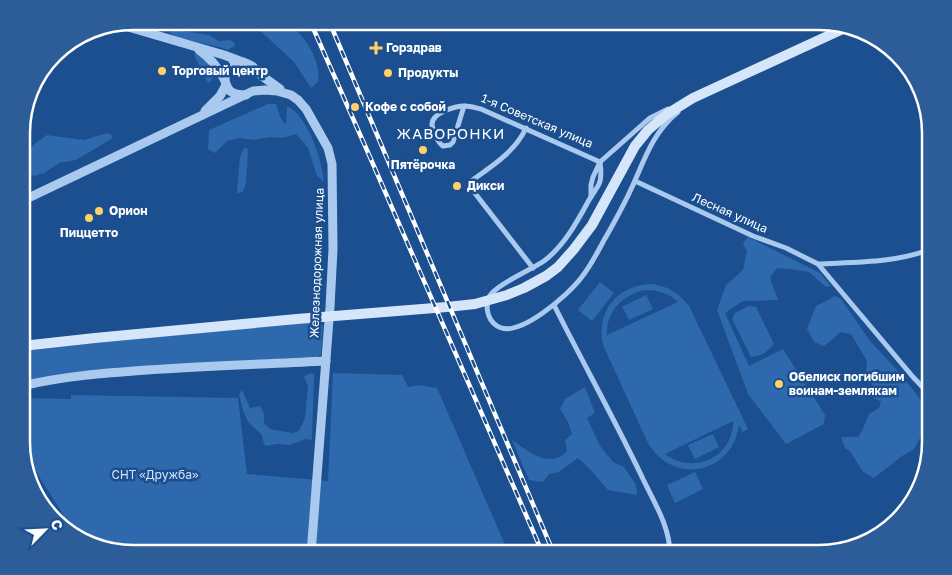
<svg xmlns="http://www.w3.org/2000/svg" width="952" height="575" font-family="'Golos Text',sans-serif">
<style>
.green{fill:#2e69ad;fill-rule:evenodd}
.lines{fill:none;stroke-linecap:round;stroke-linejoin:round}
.minor{stroke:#a9c9ee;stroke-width:5}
.tertiary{stroke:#a9c9ee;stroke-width:9}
.secondary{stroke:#d6e6fa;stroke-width:10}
.rail-casing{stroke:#fff;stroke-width:4.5}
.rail{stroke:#1b4f8f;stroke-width:2.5;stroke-dasharray:8;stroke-linecap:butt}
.poi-dot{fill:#ffd166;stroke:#1b4f8f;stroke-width:2}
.labels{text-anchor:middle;stroke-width:5;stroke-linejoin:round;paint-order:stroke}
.poi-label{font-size:12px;font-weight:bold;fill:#fff;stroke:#1b4f8f;text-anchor:start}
.street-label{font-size:12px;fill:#fff;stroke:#1b4f8f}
.park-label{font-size:12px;fill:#cfe3fa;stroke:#1b4f8f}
.quarter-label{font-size:15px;letter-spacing:1px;fill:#fff;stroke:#1b4f8f}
.rim{fill:none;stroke:#fff;stroke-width:2.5}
</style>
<rect width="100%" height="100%" fill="#1b4f8f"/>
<g class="green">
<path d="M 253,21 L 286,21 C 291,26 296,30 301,35 C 311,47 321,66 318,82 L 311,88 L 294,62 L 254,25 Z"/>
<path d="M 175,30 L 209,35 L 219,41 L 230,40 L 235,43 L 234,47 L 232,47 L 228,50 L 219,47 L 175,37 L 169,32 Z"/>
<path d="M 193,53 C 203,57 209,64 215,72 L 211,81 L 208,83 Z"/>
<path d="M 268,104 L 276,104 L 280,117 L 286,125 L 287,106 C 308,116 322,160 324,182 L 317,176 L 308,148 L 296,134 L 282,138 L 269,137 L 254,140 L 240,138 L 227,141 L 215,153 L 208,149 L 209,130 Z"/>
<path d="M 107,133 L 111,135 L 113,138 L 76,160 L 59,163 L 44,173 L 34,176 L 26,171 C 23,150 32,146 47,135 L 84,140 Z"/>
<path d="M 244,148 L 247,148 L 248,152 L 246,183 L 243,192 L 237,193 L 240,157 Z"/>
<path d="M 748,237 L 820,273 L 831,286 L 826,287 L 809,272 L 797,270 L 777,268 L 770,278 L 778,300 L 743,301 L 725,313 L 749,366 L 783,349 L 825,415 L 824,424 L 786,444 L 748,394 L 717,310 L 726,285 L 743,270 L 747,251 L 743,243 Z"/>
<path d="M 600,282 L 614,293 L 592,321 L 578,310 Z"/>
<path d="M 652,284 C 668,286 679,293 689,306 L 748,429 L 743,432 L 739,425 C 732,475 671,486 647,441 L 603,345 C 596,311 617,285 652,284 ZM 645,290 C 657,290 669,293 678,302 L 607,335 C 606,312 622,295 645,290 ZM 733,421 C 734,458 692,475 665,454 Z"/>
<path d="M 646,295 L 653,309 L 629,320 L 622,307 Z"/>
<path d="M 835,296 L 841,299 L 870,341 L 899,372 L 931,413 L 931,418 L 914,449 L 902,456 L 874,478 L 863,472 L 850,451 L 845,448 L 841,437 L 858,437 L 862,431 L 869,414 L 879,408 L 881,401 L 875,399 L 871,394 L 873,386 L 866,370 L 867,361 L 851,334 L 840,332 L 833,339 L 824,346 L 814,342 L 807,329 L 816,306 Z"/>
<path d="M 749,306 L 756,307 L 774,344 C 767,352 762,356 751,357 L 732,319 L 735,313 Z"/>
<path d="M 313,322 L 314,325 L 323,325 L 321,354 L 314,360 L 22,384 L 22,350 Z"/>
<path d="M 310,373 L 314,374 L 312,440 L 306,439 L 290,445 L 277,444 L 266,446 C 262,442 264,440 262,436 C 259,431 254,428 250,424 C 243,415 242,405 239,395 L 242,390 L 250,408 L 260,406 L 264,414 L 264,423 L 270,429 L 275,430 L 293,433 L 299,431 L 305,418 L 308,386 L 304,377 Z"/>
<path d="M 333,373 L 402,375 L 408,387 L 420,385 L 437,388 L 509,554 L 133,554 L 77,539 L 71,533 L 63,514 L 22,450 L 22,398 L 71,399 L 71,395 L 238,398 L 247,474 L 328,481 Z"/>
<path d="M 585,387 L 595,413 L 587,418 L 600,446 L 613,462 L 624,467 L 636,485 L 637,495 L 608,490 L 590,469 L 578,458 L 559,472 L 549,474 L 543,482 L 529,480 L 512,440 C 528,451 550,470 567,451 L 565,440 L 572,434 L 568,422 L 560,409 L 565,399 Z"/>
<path d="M 713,434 L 719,447 L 695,459 L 688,445 Z"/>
<path d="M 695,472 L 703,489 L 675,503 L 667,485 Z"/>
</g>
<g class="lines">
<g class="minor">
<path d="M 346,21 L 348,24 L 354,21"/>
<path d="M 464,106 L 453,142 L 450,145 L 443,146 C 438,143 437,138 434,133 C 434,131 432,126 432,125 C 431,113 455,106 465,106 C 470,106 476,108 481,109 L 600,162"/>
<path d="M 526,128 C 515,152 491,167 471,181 L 471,188 L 474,192 L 533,268"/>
<path d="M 600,162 C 601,169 602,177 599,184 C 596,190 592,195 589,200 C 577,222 564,246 544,261 C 529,271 503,281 492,293 C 484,302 486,319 497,326 C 518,340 569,294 581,278 C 590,267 596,255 603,242 C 614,223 624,205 633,185 C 645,158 654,131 678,112"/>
<path d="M 635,181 L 753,236 L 786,248 L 818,264 L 913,377 L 931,396"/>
<path d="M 591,197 L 591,185 L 593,177 L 600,162 L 643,124 L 650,118 L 668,109"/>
<path d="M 818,264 C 856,262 895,263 931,249"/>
<path d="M 554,305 C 583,363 615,420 643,479 C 654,502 670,527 670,554"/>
</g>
<g class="tertiary">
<path d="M 118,24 L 224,55 L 248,64 L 252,66 L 262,76 L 280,89"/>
<path d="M 199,50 C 209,57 217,66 223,77 C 226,82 226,87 230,91 C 235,95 240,95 246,95"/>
<path d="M 225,80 C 225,69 232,63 243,62"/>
<path d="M 205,111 L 220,96 L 226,85"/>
<path d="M 22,201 L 253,91 L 265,90 L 277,91 L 291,95 L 298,100 L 306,109 L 328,148 L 332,164 L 333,249 L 330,307 L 311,554"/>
<path d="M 22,386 C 64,376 105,373 147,370 C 207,366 266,364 326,361"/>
</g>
<path class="secondary" d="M 22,346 L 95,338 L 297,319 L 447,307 L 475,304 L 507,295 L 524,288 L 546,276 L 558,267 L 574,249 L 592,225 L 635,146 L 648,130 L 667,114 L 693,98 L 845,28"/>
<g class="rail-casing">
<g id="rail">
<path d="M 310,21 L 366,148 L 543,554"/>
<path d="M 329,21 L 554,554"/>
</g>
</g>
<use href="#rail" class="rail"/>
</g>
<g class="poi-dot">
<path d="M373.5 40.5h5v5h5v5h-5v5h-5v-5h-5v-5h5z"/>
<circle cx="162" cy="71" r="5"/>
<circle cx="388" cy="73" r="5"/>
<circle cx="355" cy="107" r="5"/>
<circle cx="423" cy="150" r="5"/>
<circle cx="457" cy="186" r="5"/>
<circle cx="99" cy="211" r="5"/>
<circle cx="89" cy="218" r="5"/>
<circle cx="779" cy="384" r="5"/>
</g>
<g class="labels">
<g class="poi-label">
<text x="386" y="52">Горздрав</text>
<text x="172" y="75">Торговый центр</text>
<text x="398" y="77">Продукты</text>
<text x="365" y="111">Кофе с собой</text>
<text x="423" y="169" text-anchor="middle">Пятёрочка</text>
<text x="467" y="190">Дикси</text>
<text x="109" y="215">Орион</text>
<text x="89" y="237" text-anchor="middle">Пиццетто</text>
<text x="789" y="381">Обелиск погибшим<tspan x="789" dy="14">воинам-землякам</tspan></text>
</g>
<g class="street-label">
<text transform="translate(537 121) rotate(23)" y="4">1-я Советская улица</text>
<text transform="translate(730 213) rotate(24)" y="4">Лесная улица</text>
<text transform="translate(317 263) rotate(-88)" y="4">Железнодорожная улица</text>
</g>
<g class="park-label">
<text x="155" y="479">СНТ «Дружба»</text>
</g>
<g class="quarter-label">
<text x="451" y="139">ЖАВОРОНКИ</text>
</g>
</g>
<path d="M0 0H952V575H0ZM133 30H819A103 103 0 0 1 922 133V442A103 103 0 0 1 819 545H133A103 103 0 0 1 30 442V133A103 103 0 0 1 133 30Z" fill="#2d5d98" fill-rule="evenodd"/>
<path class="rim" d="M133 30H819A103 103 0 0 1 922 133V442A103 103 0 0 1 819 545H133A103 103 0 0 1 30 442V133A103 103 0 0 1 133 30Z"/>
<g transform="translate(45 530) rotate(66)" stroke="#1b4f8f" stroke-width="4" paint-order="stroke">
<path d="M0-4L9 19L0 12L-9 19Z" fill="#ffffff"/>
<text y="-8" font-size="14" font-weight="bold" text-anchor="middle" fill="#ffffff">С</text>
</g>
</svg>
